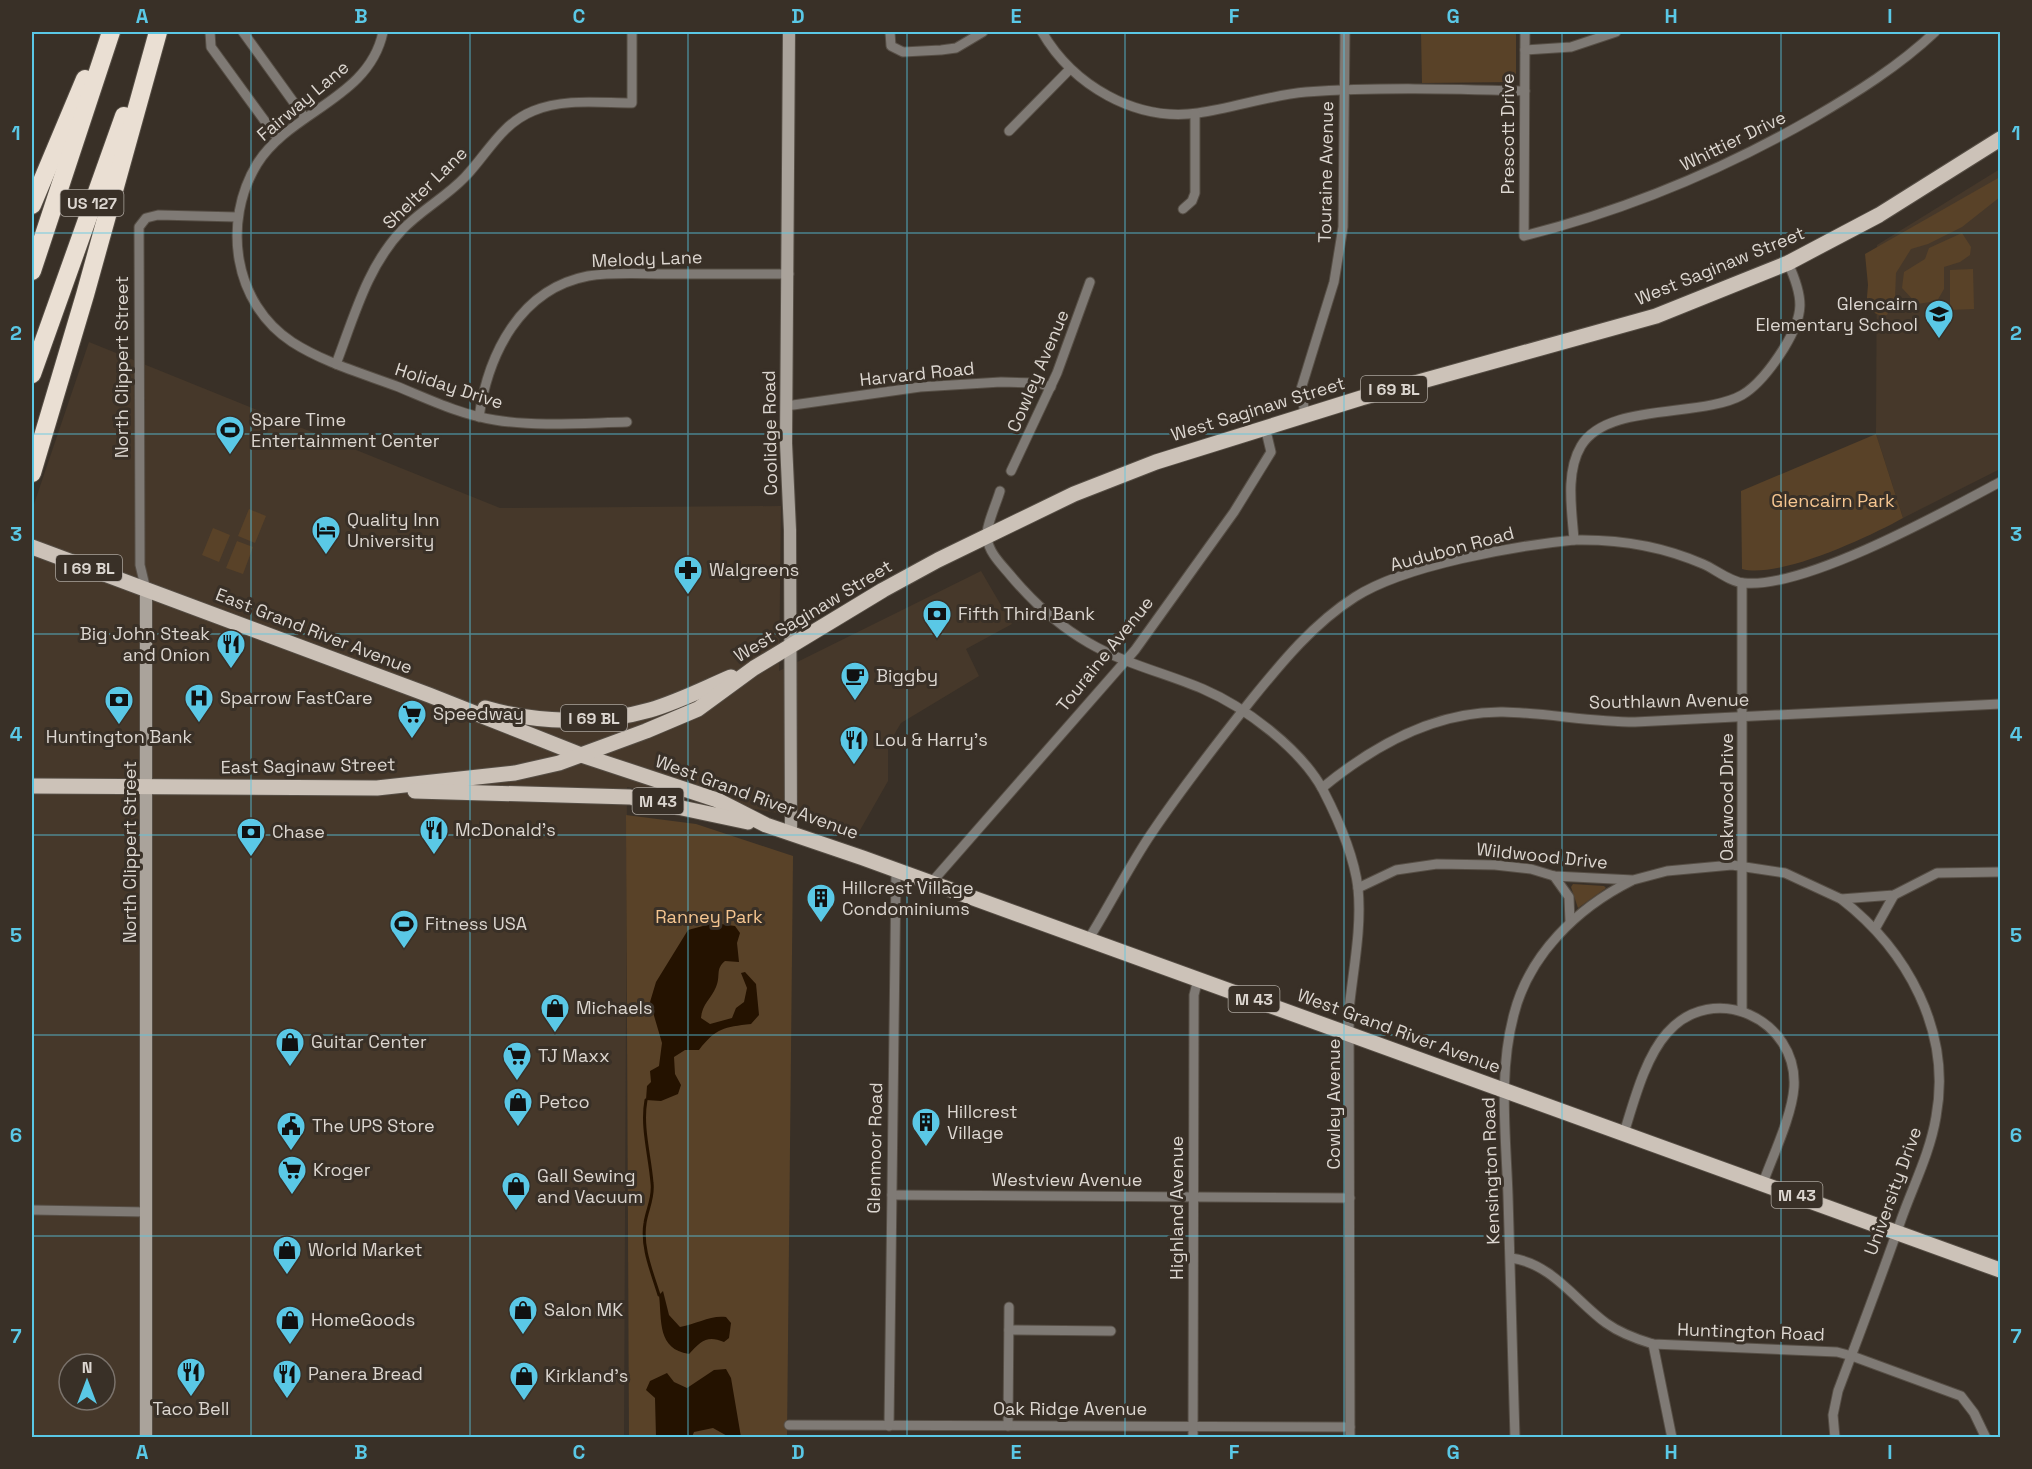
<svg xmlns="http://www.w3.org/2000/svg" width="2032" height="1469" font-family="'Space Grotesk',sans-serif">
<style>
.built{fill:#46382a;fill-rule:evenodd}
.green{fill:#594228}
.water{fill:#241200}
.lines{fill:none;stroke-linecap:round;stroke-linejoin:round}
.stream{stroke:#241200;stroke-width:3}
.street-casing{stroke:#564e45;stroke-width:11}
.secondary-casing{stroke:#564e45;stroke-width:14}
.primary-casing{stroke:#564e45;stroke-width:17}
.highway-casing{stroke:#564e45;stroke-width:20}
.street{stroke:#7f7a75;stroke-width:9}
.secondary{stroke:#aaa39b;stroke-width:12}
.primary{stroke:#ccc2b8;stroke-width:15}
.highway{stroke:#eadfd3;stroke-width:18}
.grid{fill:none;stroke:#5ac8e6;stroke-width:1.5;stroke-opacity:0.55}
.labels{text-anchor:middle;stroke-width:6;stroke-linejoin:round;paint-order:stroke}
.shield{fill:#393027;stroke:#aba49d;stroke-width:1.5}
.shield-label{font-size:16px;font-weight:bold;fill:#dcd6d0}
.street-label{font-size:18px;fill:#dcd6d0;stroke:#393027}
.poi-label{font-size:18px;fill:#dcd6d0;stroke:#393027;text-anchor:start}
.park-label{font-size:18px;fill:#f6c691;stroke:#393027}
.neatline{fill:none;stroke:#5ac8e6;stroke-width:2}
.grid-label{font-size:20px;text-anchor:middle;font-weight:bold;fill:#5ac8e6}
</style>
<rect width="100%" height="100%" fill="#393027"/>
<g class="built">
<path d="M 2000,169 L 2000,469 L 1903,518 L 1876,434 L 1877,245 Z"/>
<path d="M 89,342 L 500,508 L 781,506 L 779,671 L 981,571 L 1012,624 L 966,649 L 979,676 L 901,723 L 888,745 L 888,781 L 855,839 L 783,814 L 627,787 L 624,1437 L 32,1438 L 32,510 ZM 69,1364 L 105,1364 L 105,1400 L 69,1400 Z"/>
</g>
<g class="green">
<path d="M 1421,32 L 1516,32 L 1516,82 L 1422,83 Z"/>
<path d="M 2000,177 L 2000,197 L 1962,227 L 1928,244 L 1911,249 L 1896,273 L 1895,298 L 1887,315 L 1881,316 L 1866,309 L 1868,285 L 1865,254 Z"/>
<path d="M 1962,233 L 1971,247 L 1970,255 L 1960,262 L 1944,267 L 1944,289 L 1937,301 L 1917,304 L 1902,288 L 1904,272 L 1925,259 L 1929,248 Z"/>
<path d="M 1973,269 L 1974,309 L 1950,310 L 1950,270 Z"/>
<path d="M 1876,434 L 1903,518 C 1869,537 1779,579 1742,569 L 1741,491 Z"/>
<path d="M 249,509 L 266,516 L 255,543 L 238,536 Z"/>
<path d="M 213,528 L 230,535 L 219,562 L 202,555 Z"/>
<path d="M 237,541 L 253,547 L 243,574 L 226,568 Z"/>
<path d="M 626,815 L 696,824 L 793,856 L 787,1437 L 629,1437 Z"/>
<path d="M 1573,884 L 1604,886 L 1606,888 L 1578,908 L 1571,887 Z"/>
</g>
<g class="water">
<path d="M 714,923 L 735,926 L 740,933 L 737,943 L 739,962 L 725,961 C 715,969 721,976 716,987 C 711,999 702,1004 701,1018 L 710,1024 L 732,1018 L 736,1008 L 744,1002 L 747,988 L 741,973 L 745,972 L 756,984 L 759,1015 L 751,1024 C 724,1027 716,1028 699,1050 L 685,1050 L 674,1057 L 675,1074 L 681,1085 L 678,1094 L 661,1101 L 646,1100 L 647,1086 L 651,1082 L 650,1071 L 659,1066 L 662,1043 L 650,1002 L 656,982 L 688,930 Z"/>
<path d="M 663,1291 L 669,1315 L 680,1327 C 697,1324 710,1315 726,1317 L 731,1323 L 729,1338 L 724,1342 C 707,1335 701,1341 689,1354 C 657,1349 662,1321 659,1295 Z"/>
<path d="M 726,1369 L 731,1378 L 741,1437 L 729,1437 L 713,1428 L 694,1432 L 692,1437 L 656,1437 L 655,1398 L 646,1390 L 650,1381 L 667,1373 L 674,1382 L 687,1388 L 714,1370 Z"/>
</g>
<g class="lines">
<path class="stream" d="M 646,1100 C 641,1127 650,1156 652,1183 C 654,1198 647,1209 645,1223 C 641,1247 652,1272 659,1295"/>
<g class="street-casing">
<g id="street">
<path d="M 210,32 L 211,47 L 278,139"/>
<path d="M 243,32 L 305,118"/>
<path d="M 383,32 C 369,99 290,111 257,164 C 222,222 233,303 292,342 C 323,362 361,373 396,386 C 428,399 461,415 495,420 C 537,427 584,423 627,422"/>
<path d="M 890,32 L 891,46 L 903,52 L 941,50 L 956,48 L 983,32"/>
<path d="M 1042,32 C 1073,85 1135,122 1198,113 C 1234,108 1270,95 1306,92 C 1378,87 1452,89 1525,91"/>
<path d="M 1525,32 L 1524,236 C 1626,210 1721,171 1813,118 C 1856,93 1899,66 1935,32"/>
<path d="M 1525,50 L 1571,47 L 1616,32"/>
<path d="M 1009,131 L 1070,69"/>
<path d="M 1183,209 L 1192,201 L 1195,193 L 1195,114"/>
<path d="M 336,364 C 354,317 367,267 402,230 C 421,210 446,197 465,177 C 488,153 501,124 533,111 C 564,98 600,103 632,103 L 632,32"/>
<path d="M 786,406 L 920,387 L 1001,382 L 1038,383 L 1051,387"/>
<path d="M 1305,415 L 1301,389 L 1334,282 L 1343,227 L 1345,32"/>
<path d="M 479,417 C 488,354 520,289 588,276 C 613,272 640,274 666,274 C 707,274 748,274 789,274"/>
<path d="M 1011,471 L 1057,373 L 1090,282"/>
<path d="M 1000,491 C 997,502 985,528 987,538 C 989,553 1001,564 1011,576 C 1033,602 1059,626 1089,643 C 1125,664 1165,673 1203,689 C 1245,707 1301,749 1323,790 C 1338,819 1354,855 1358,888 C 1362,928 1353,970 1349,1010 L 1350,1438"/>
<path d="M 1574,540 C 1618,539 1662,546 1703,564 C 1715,569 1730,582 1744,583 C 1805,589 1944,512 2000,482"/>
<path d="M 146,590 L 140,565 L 139,227 L 146,218 L 158,215 L 237,217"/>
<path d="M 1322,788 C 1373,746 1435,711 1503,712 C 1547,713 1591,722 1635,722 L 2000,704"/>
<path d="M 1554,876 L 1569,897 L 1570,922"/>
<path d="M 931,883 L 1135,650 L 1234,512 L 1271,452 L 1265,427"/>
<path d="M 1358,888 L 1396,870 L 1437,864 L 1495,865 L 1531,869 L 1554,876 L 1633,880 L 1667,871 L 1732,865 L 1785,873 L 1841,899 L 1894,895 L 1937,873 L 2000,872"/>
<path d="M 1875,929 L 1894,895"/>
<path d="M 1088,940 C 1110,905 1128,868 1151,834 C 1182,788 1217,743 1252,699 C 1282,662 1314,623 1355,597 C 1405,565 1514,546 1574,540 C 1572,511 1565,473 1581,446 C 1607,402 1701,418 1742,395 C 1759,385 1774,364 1784,348 C 1805,314 1804,298 1788,263"/>
<path d="M 1742,1011 L 1742,583"/>
<path d="M 1624,1133 C 1634,1101 1645,1058 1667,1033 C 1713,980 1798,1019 1794,1087 C 1792,1116 1773,1155 1763,1183"/>
<path d="M 892,1195 L 1350,1198"/>
<path d="M 32,1210 L 147,1212"/>
<path d="M 1511,1258 C 1551,1263 1575,1300 1606,1323 C 1620,1333 1636,1339 1653,1344 L 1837,1352 L 1852,1356 L 1961,1396 L 1974,1413 L 1986,1438"/>
<path d="M 1009,1330 L 1111,1331"/>
<path d="M 1653,1344 L 1672,1438"/>
<path d="M 789,1425 L 1350,1427"/>
<path d="M 889,1426 L 896,871"/>
<path d="M 1008,1426 L 1009,1307"/>
<path d="M 1193,1438 L 1194,995 L 1198,979"/>
<path d="M 1515,1438 C 1513,1357 1511,1276 1508,1196 C 1506,1136 1498,1073 1514,1014 C 1529,955 1577,908 1631,881"/>
<path d="M 1835,1438 L 1833,1415 L 1838,1391 C 1859,1335 1881,1278 1901,1220 C 1913,1186 1930,1153 1936,1117 C 1952,1031 1907,950 1841,899"/>
</g>
</g>
<g class="secondary-casing">
<g id="secondary">
<path d="M 789,32 L 786,443 L 790,530 L 791,833"/>
<path d="M 146,1438 L 146,590"/>
</g>
</g>
<g class="primary-casing">
<g id="primary">
<path d="M 32,547 L 429,695 L 581,755 L 717,800 L 766,825 L 863,858 L 2000,1270"/>
<path d="M 485,708 C 536,723 598,725 650,710 C 678,702 705,688 731,677"/>
<path d="M 32,786 L 377,788 L 515,773 L 559,763 L 646,731 L 698,709 L 754,668 L 883,590 L 938,560 L 1074,494 L 1156,462 L 1361,398 L 1656,316 L 1788,263 L 1879,215 L 2000,139"/>
<path d="M 415,791 L 630,797 L 748,822"/>
</g>
</g>
<g class="highway-casing">
<g id="highway">
<path d="M 32,205 L 85,79"/>
<path d="M 32,271 L 111,32"/>
<path d="M 32,374 L 124,116"/>
<path d="M 32,473 L 85,295 L 158,32"/>
</g>
</g>
<use href="#street" class="street"/>
<use href="#secondary" class="secondary"/>
<use href="#primary" class="primary"/>
<use href="#highway" class="highway"/>
</g>
<path class="grid" d="M 251,32 L 251,1438M 470,32 L 470,1438M 688,32 L 688,1438M 907,32 L 907,1438M 1125,32 L 1125,1438M 1344,32 L 1344,1438M 1562,32 L 1562,1438M 1781,32 L 1781,1438M 32,233 L 2000,233M 32,434 L 2000,434M 32,634 L 2000,634M 32,835 L 2000,835M 32,1035 L 2000,1035M 32,1236 L 2000,1236"/>
<defs>
<g id="school-pin" transform="scale(1.5)"><path d="M0 17L-7.5 6A9.5 9.5 0 1 1 7.5 6Z" fill="#5ac8e6" stroke="#393027"/><path d="M0-5L7-2L0 1L-7-2ZM-4 1L0 2.5L4 1V4Q0 6-4 4Z" fill="#111"/></g>
<g id="stadium-pin" transform="scale(1.5)"><path d="M0 17L-7.5 6A9.5 9.5 0 1 1 7.5 6Z" fill="#5ac8e6" stroke="#393027"/><path d="M0-5a6.5 5 0 1 0 0 10a6.5 5 0 1 0 0-10ZM-3.5-1.8h7v3.6h-7Z" fill="#111"/></g>
<g id="hotel-pin" transform="scale(1.5)"><path d="M0 17L-7.5 6A9.5 9.5 0 1 1 7.5 6Z" fill="#5ac8e6" stroke="#393027"/><path d="M-6-4.5h1.5V1H6V5H4.5V3h-9V5H-6ZM-4 0a1.8 1.8 0 1 1 3.6 0ZM.5 0V-2.5h3Q6-2.5 6 0Z" fill="#111"/></g>
<g id="pharmacy-pin" transform="scale(1.5)"><path d="M0 17L-7.5 6A9.5 9.5 0 1 1 7.5 6Z" fill="#5ac8e6" stroke="#393027"/><path d="M-2-6h4v4h4v4h-4v4h-4v-4h-4v-4h4Z" fill="#111"/></g>
<g id="bank-pin" transform="scale(1.5)"><path d="M0 17L-7.5 6A9.5 9.5 0 1 1 7.5 6Z" fill="#5ac8e6" stroke="#393027"/><path d="M-6-4H6V4H-6ZM0-2.3a2.3 2.3 0 1 0 0 4.6a2.3 2.3 0 1 0 0-4.6Z" fill="#111"/></g>
<g id="restaurant-pin" transform="scale(1.5)"><path d="M0 17L-7.5 6A9.5 9.5 0 1 1 7.5 6Z" fill="#5ac8e6" stroke="#393027"/><path d="M-5-6h1v4h1v-4h1v4h1v-4h1v5L-1.5 .5V6h-2V.5L-5-1ZM5-6V6H3V1.5H1.5Q1.5-4 5-6Z" fill="#111"/></g>
<g id="cafe-pin" transform="scale(1.5)"><path d="M0 17L-7.5 6A9.5 9.5 0 1 1 7.5 6Z" fill="#5ac8e6" stroke="#393027"/><path d="M-5.5-4.5H6V0H3Q3 3.5 0 3.5H-2.5Q-5.5 3.5-5.5 0ZM3-3.2v2h1.7v-2ZM-6 4.5H4V6H-6Z" fill="#111"/></g>
<g id="hospital-pin" transform="scale(1.5)"><path d="M0 17L-7.5 6A9.5 9.5 0 1 1 7.5 6Z" fill="#5ac8e6" stroke="#393027"/><path d="M-5-5h3v3.5h4V-5h3V5h-3V1.5h-4V5h-3Z" fill="#111"/></g>
<g id="supermarket-pin" transform="scale(1.5)"><path d="M0 17L-7.5 6A9.5 9.5 0 1 1 7.5 6Z" fill="#5ac8e6" stroke="#393027"/><path d="M-6-5.5h2.5l.6 2H6L4.5 2H-2.5L-4.4-4H-6ZM-1.5 3.2a1.3 1.3 0 1 0 .1 0ZM3 3.2a1.3 1.3 0 1 0 .1 0Z" fill="#111"/></g>
<g id="building-pin" transform="scale(1.5)"><path d="M0 17L-7.5 6A9.5 9.5 0 1 1 7.5 6Z" fill="#5ac8e6" stroke="#393027"/><path d="M-4-6H4V6H1V3H-1V6H-4ZM-2.5-4.3h1.7v1.8h-1.7ZM.8-4.3h1.7v1.8H.8ZM-2.5-1h1.7V.8h-1.7ZM.8-1h1.7V.8H.8Z" fill="#111"/></g>
<g id="shop-pin" transform="scale(1.5)"><path d="M0 17L-7.5 6A9.5 9.5 0 1 1 7.5 6Z" fill="#5ac8e6" stroke="#393027"/><path d="M-5-2.5h2.3a2.7 3.5 0 0 1 5.4 0H5L5.5 6h-11ZM-1.5-2.5h3a1.5 2.3 0 0 0-3 0Z" fill="#111"/></g>
<g id="civic-pin" transform="scale(1.5)"><path d="M0 17L-7.5 6A9.5 9.5 0 1 1 7.5 6Z" fill="#5ac8e6" stroke="#393027"/><path d="M-.6-6.5H3V-4.5H.6V-3L4-1V1h2V6H-6V1h2V-1L-.6-3ZM-1.2 2.5V6h2.4V2.5Z" fill="#111"/></g>
</defs>
<g fill-rule="evenodd">
<use href="#school-pin" x="1939" y="314"/>
<use href="#stadium-pin" x="230" y="430"/>
<use href="#hotel-pin" x="326" y="530"/>
<use href="#pharmacy-pin" x="688" y="570"/>
<use href="#bank-pin" x="937" y="614"/>
<use href="#restaurant-pin" x="231" y="644"/>
<use href="#cafe-pin" x="855" y="676"/>
<use href="#hospital-pin" x="199" y="698"/>
<use href="#bank-pin" x="119" y="700"/>
<use href="#supermarket-pin" x="412" y="714"/>
<use href="#restaurant-pin" x="854" y="740"/>
<use href="#restaurant-pin" x="434" y="830"/>
<use href="#bank-pin" x="251" y="832"/>
<use href="#building-pin" x="821" y="898"/>
<use href="#stadium-pin" x="404" y="924"/>
<use href="#shop-pin" x="555" y="1008"/>
<use href="#shop-pin" x="290" y="1042"/>
<use href="#supermarket-pin" x="517" y="1056"/>
<use href="#shop-pin" x="518" y="1102"/>
<use href="#building-pin" x="926" y="1122"/>
<use href="#civic-pin" x="291" y="1126"/>
<use href="#supermarket-pin" x="292" y="1170"/>
<use href="#shop-pin" x="516" y="1186"/>
<use href="#shop-pin" x="287" y="1250"/>
<use href="#shop-pin" x="523" y="1310"/>
<use href="#shop-pin" x="290" y="1320"/>
<use href="#restaurant-pin" x="191" y="1372"/>
<use href="#restaurant-pin" x="287" y="1374"/>
<use href="#shop-pin" x="524" y="1376"/>
</g>
<g class="labels">
<g class="shield">
<rect x="60.5" y="190" width="63" height="26" rx="4.5"/>
<rect x="1361" y="376" width="66" height="26" rx="4.5"/>
<rect x="56" y="555" width="66" height="26" rx="4.5"/>
<rect x="561" y="705" width="66" height="26" rx="4.5"/>
<rect x="632.5" y="788" width="51" height="26" rx="4.5"/>
<rect x="1228.5" y="986" width="51" height="26" rx="4.5"/>
<rect x="1771.5" y="1182" width="51" height="26" rx="4.5"/>
</g>
<g class="shield-label">
<text x="92" y="209">US 127</text>
<text x="1394" y="395">I 69 BL</text>
<text x="89" y="574">I 69 BL</text>
<text x="594" y="724">I 69 BL</text>
<text x="658" y="807">M 43</text>
<text x="1254" y="1005">M 43</text>
<text x="1797" y="1201">M 43</text>
</g>
<g class="street-label">
<text transform="translate(303 101) rotate(-40)" y="6">Fairway Lane</text>
<text transform="translate(1508 134) rotate(-90)" y="6">Prescott Drive</text>
<text transform="translate(1733 141) rotate(-26)" y="6">Whittier Drive</text>
<text transform="translate(1326 172) rotate(-89)" y="6">Touraine Avenue</text>
<text transform="translate(425 188) rotate(-44)" y="6">Shelter Lane</text>
<text transform="translate(647 259) rotate(-2)" y="6">Melody Lane</text>
<text transform="translate(1720 266) rotate(-22)" y="6">West Saginaw Street</text>
<text transform="translate(122 367) rotate(-90)" y="6">North Clippert Street</text>
<text transform="translate(1038 371) rotate(-67)" y="6">Cowley Avenue</text>
<text transform="translate(917 374) rotate(-6)" y="6">Harvard Road</text>
<text transform="translate(449 386) rotate(18)" y="6">Holiday Drive</text>
<text transform="translate(1258 409) rotate(-17)" y="6">West Saginaw Street</text>
<text transform="translate(770 433) rotate(-91)" y="6">Coolidge Road</text>
<text transform="translate(1452 549) rotate(-15)" y="6">Audubon Road</text>
<text transform="translate(813 611) rotate(-31)" y="6">West Saginaw Street</text>
<text transform="translate(314 631) rotate(21)" y="6">East Grand River Avenue</text>
<text transform="translate(1105 654) rotate(-51)" y="6">Touraine Avenue</text>
<text transform="translate(1669 701) rotate(-1)" y="6">Southlawn Avenue</text>
<text transform="translate(308 766) rotate(-1)" y="6">East Saginaw Street</text>
<text transform="translate(757 797) rotate(20)" y="6">West Grand River Avenue</text>
<text transform="translate(1727 797) rotate(-90)" y="6">Oakwood Drive</text>
<text transform="translate(130 852) rotate(-90)" y="6">North Clippert Street</text>
<text transform="translate(1542 856) rotate(6)" y="6">Wildwood Drive</text>
<text transform="translate(1399 1031) rotate(20)" y="6">West Grand River Avenue</text>
<text transform="translate(1334 1104) rotate(-90)" y="6">Cowley Avenue</text>
<text transform="translate(875 1148) rotate(-89)" y="6">Glenmoor Road</text>
<text transform="translate(1491 1171) rotate(-92)" y="6">Kensington Road</text>
<text x="1067" y="1186">Westview Avenue</text>
<text transform="translate(1893 1191) rotate(-70)" y="6">University Drive</text>
<text transform="translate(1177 1208) rotate(-90)" y="6">Highland Avenue</text>
<text transform="translate(1751 1332) rotate(2)" y="6">Huntington Road</text>
<text x="1070" y="1415">Oak Ridge Avenue</text>
</g>
<g class="poi-label">
<text x="1918" y="310" text-anchor="end">Glencairn<tspan x="1918" dy="21">Elementary School</tspan></text>
<text x="251" y="426">Spare Time<tspan x="251" dy="21">Entertainment Center</tspan></text>
<text x="347" y="526">Quality Inn<tspan x="347" dy="21">University</tspan></text>
<text x="709" y="576">Walgreens</text>
<text x="958" y="620">Fifth Third Bank</text>
<text x="210" y="640" text-anchor="end">Big John Steak<tspan x="210" dy="21">and Onion</tspan></text>
<text x="876" y="682">Biggby</text>
<text x="220" y="704">Sparrow FastCare</text>
<text x="433" y="720">Speedway</text>
<text x="119" y="743" text-anchor="middle">Huntington Bank</text>
<text x="875" y="746">Lou &amp; Harry's</text>
<text x="455" y="836">McDonald's</text>
<text x="272" y="838">Chase</text>
<text x="842" y="894">Hillcrest Village<tspan x="842" dy="21">Condominiums</tspan></text>
<text x="425" y="930">Fitness USA</text>
<text x="576" y="1014">Michaels</text>
<text x="311" y="1048">Guitar Center</text>
<text x="538" y="1062">TJ Maxx</text>
<text x="539" y="1108">Petco</text>
<text x="947" y="1118">Hillcrest<tspan x="947" dy="21">Village</tspan></text>
<text x="312" y="1132">The UPS Store</text>
<text x="313" y="1176">Kroger</text>
<text x="537" y="1182">Gall Sewing<tspan x="537" dy="21">and Vacuum</tspan></text>
<text x="308" y="1256">World Market</text>
<text x="544" y="1316">Salon MK</text>
<text x="311" y="1326">HomeGoods</text>
<text x="308" y="1380">Panera Bread</text>
<text x="545" y="1382">Kirkland's</text>
<text x="191" y="1415" text-anchor="middle">Taco Bell</text>
</g>
<g class="park-label">
<text x="1833" y="507">Glencairn Park</text>
<text x="709" y="923">Ranney Park</text>
</g>
</g>
<rect width="2032" height="1469" fill="none" stroke="#393027" stroke-width="66"/>
<g transform="translate(87 1382)"><circle r="28" fill="#393027" stroke="#7a726b" stroke-width="1.5"/>
<path d="M0-4.5L10 22L0 15L-10 22Z" fill="#5ac8e6"/>
<text y="-9" font-size="16" font-weight="bold" text-anchor="middle" fill="#dcd6d0">N</text>
</g>
<rect x="33" y="33" width="1966" height="1403" class="neatline"/>
<g class="grid-label">
<text x="142" y="23">A</text>
<text x="361" y="23">B</text>
<text x="579" y="23">C</text>
<text x="798" y="23">D</text>
<text x="1016" y="23">E</text>
<text x="1234" y="23">F</text>
<text x="1453" y="23">G</text>
<text x="1671" y="23">H</text>
<text x="1890" y="23">I</text>
<text x="16" y="140">1</text>
<text x="2016" y="140">1</text>
<text x="16" y="340">2</text>
<text x="2016" y="340">2</text>
<text x="16" y="541">3</text>
<text x="2016" y="541">3</text>
<text x="16" y="741">4</text>
<text x="2016" y="741">4</text>
<text x="16" y="942">5</text>
<text x="2016" y="942">5</text>
<text x="16" y="1142">6</text>
<text x="2016" y="1142">6</text>
<text x="16" y="1343">7</text>
<text x="2016" y="1343">7</text>
<text x="142" y="1459">A</text>
<text x="361" y="1459">B</text>
<text x="579" y="1459">C</text>
<text x="798" y="1459">D</text>
<text x="1016" y="1459">E</text>
<text x="1234" y="1459">F</text>
<text x="1453" y="1459">G</text>
<text x="1671" y="1459">H</text>
<text x="1890" y="1459">I</text>
</g>
</svg>
